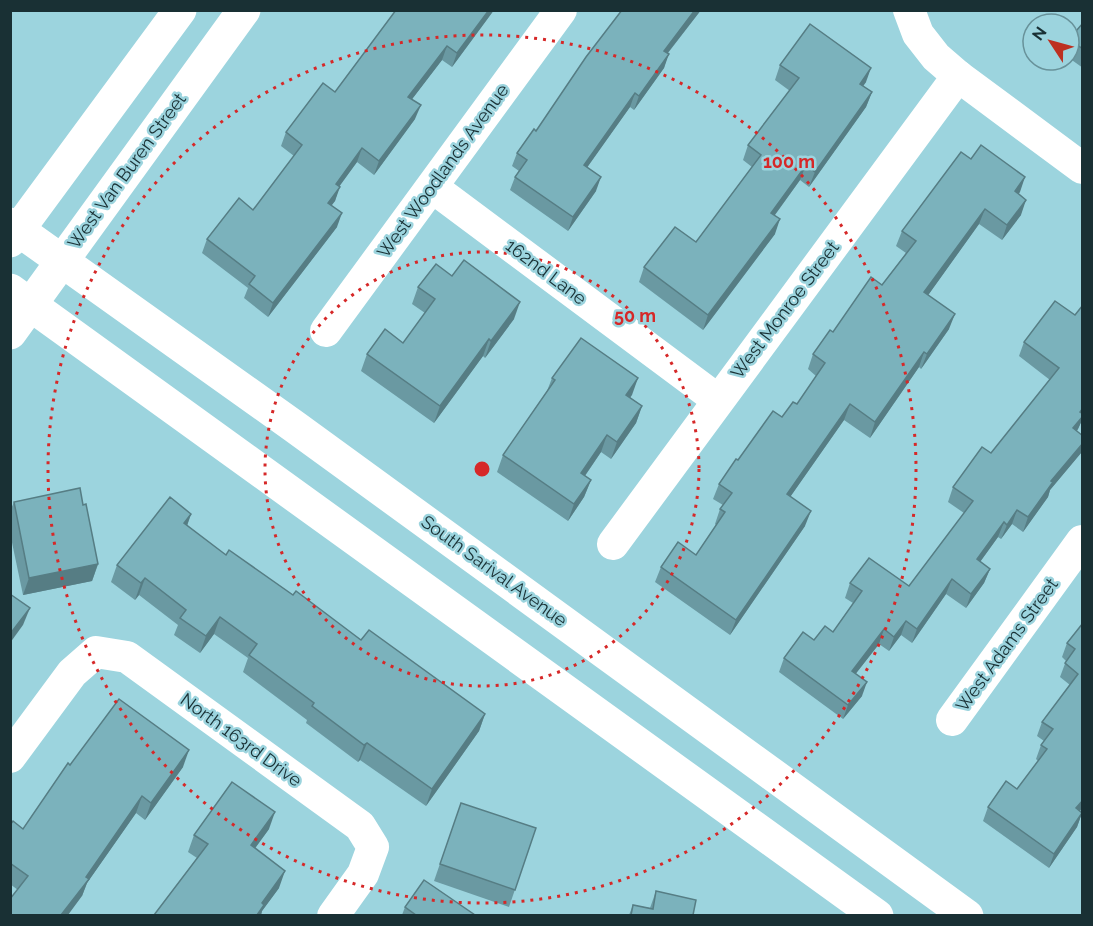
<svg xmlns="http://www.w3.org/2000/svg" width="1093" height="926" font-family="Raleway,sans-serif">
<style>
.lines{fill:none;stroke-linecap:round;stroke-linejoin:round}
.street{stroke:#fff;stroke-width:32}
.secondary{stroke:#fff;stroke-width:33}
.primary{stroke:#fff;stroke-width:33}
.wall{fill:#6a99a2}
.shaded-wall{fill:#567d84}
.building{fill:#7bb2bc;stroke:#567d84;stroke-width:1.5}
.ring{fill:none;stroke:#d62828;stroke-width:3;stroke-dasharray:3 6}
.labels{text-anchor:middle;stroke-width:5;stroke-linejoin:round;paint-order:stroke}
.street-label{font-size:18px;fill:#193034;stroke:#9cd4de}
.centre{fill:#d62828;stroke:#9cd4de;stroke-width:3}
.ring-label{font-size:18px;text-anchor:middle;font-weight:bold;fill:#d62828;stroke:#9cd4de;stroke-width:5;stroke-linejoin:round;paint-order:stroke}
</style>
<rect width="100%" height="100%" fill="#9cd4de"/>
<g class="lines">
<g class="street">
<path d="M 909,10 L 918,34 L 936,57 L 958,76 L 1082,168"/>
<path d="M 432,187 L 718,400"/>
<path d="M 326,331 L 561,10"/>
<path d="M 613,544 L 958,76"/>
<path d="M 952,720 L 1082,541"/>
<path d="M 10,757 L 72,673 L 96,652 L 127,657 L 360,826 L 373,847 L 363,874 L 333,916"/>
</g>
<g class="secondary">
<path d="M 10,224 L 295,427 L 967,916"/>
<path d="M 10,290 L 877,916"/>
</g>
<g class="primary">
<path d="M 10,241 L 180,10"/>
<path d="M 10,333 L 244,10"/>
</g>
</g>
<g class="wall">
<path d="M 396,10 L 494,10 L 452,67 L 442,60 L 412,99 L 415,119 L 374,175 L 357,162 L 339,186 L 335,201 L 331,205 L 337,227 L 268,317 L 244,298 L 248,288 L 202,253 L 207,239 L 253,210 L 294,156 L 281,146 L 286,132 L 335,92 Z"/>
<path d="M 622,10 L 701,10 L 668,53 L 664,68 L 634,110 L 630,107 L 587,167 L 596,191 L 568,231 L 510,190 L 515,177 L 519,171 L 512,166 L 517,153 L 536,131 Z"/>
<path d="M 1083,23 L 1083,68 L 1069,58 L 1069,39 Z"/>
<path d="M 780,65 L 866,82 L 863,86 L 872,92 L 866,107 L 809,187 L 800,180 L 775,215 L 775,234 L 703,330 L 639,282 L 644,267 L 696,242 L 752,167 L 743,160 L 748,145 L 790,91 L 775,80 Z"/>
<path d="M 1020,192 L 1018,194 L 1021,215 L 1002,240 L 979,224 L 928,295 L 949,329 L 921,369 L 919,367 L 870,438 L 844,420 L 790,497 L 805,526 L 730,635 L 655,582 L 661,567 L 696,555 L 716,525 L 715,524 L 720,509 L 723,505 L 713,499 L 719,484 L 738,460 L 797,404 L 816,376 L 808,369 L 813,354 L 833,332 L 882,285 L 906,253 L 896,246 L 902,231 Z"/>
<path d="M 418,287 L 514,319 L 485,358 L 483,356 L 434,423 L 361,371 L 367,354 L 403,343 L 425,313 L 412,304 Z"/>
<path d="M 1083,305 L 1083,418 L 1077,431 L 1083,443 L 1083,448 L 1081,453 L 1050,490 L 1048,497 L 1023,532 L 1012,524 L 1001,539 L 998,537 L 980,562 L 990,569 L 984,583 L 966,608 L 946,594 L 912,643 L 901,635 L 889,651 L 879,644 L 856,673 L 862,696 L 843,719 L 779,672 L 784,658 L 814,640 L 833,632 L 853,603 L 845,598 L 850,583 L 909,586 L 964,513 L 948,502 L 953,487 L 991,453 L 1050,380 L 1019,356 L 1024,342 L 1075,315 Z"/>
<path d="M 552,378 L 638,378 L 630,397 L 642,406 L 636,423 L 611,459 L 601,452 L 585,476 L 591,480 L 584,497 L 568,521 L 497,472 L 503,455 L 547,391 Z"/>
<path d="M 14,502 L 83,505 L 98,564 L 92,581 L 23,595 L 10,533 L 10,511 Z"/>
<path d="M 191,514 L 187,526 L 226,555 L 293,595 L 361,640 L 485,714 L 479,731 L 426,806 L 360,760 L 358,762 L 306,723 L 307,720 L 243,672 L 248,658 L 214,634 L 200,653 L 174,635 L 178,625 L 139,595 L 135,600 L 111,582 L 117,565 Z"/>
<path d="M 1083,623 L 1083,807 L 1080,811 L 1082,813 L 1077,827 L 1049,868 L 983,821 L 988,807 L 1017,789 L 1038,761 L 1036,759 L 1041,745 L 1044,741 L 1037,736 L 1042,722 L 1070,685 L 1060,677 L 1066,661 L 1062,657 L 1067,643 Z"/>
<path d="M 70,765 L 183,767 L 145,820 L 136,813 L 87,883 L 82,896 L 18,890 L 10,884 L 10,825 L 23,829 Z"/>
<path d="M 461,803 L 536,828 L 509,907 L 434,881 Z"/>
<path d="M 269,829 L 255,848 L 279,888 L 262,911 L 261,915 L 154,915 L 197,858 L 188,852 L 194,835 Z"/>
<path d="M 656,891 L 693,915 L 629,915 L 633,905 L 650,908 Z"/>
<path d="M 405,907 L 475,915 L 402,915 Z"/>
</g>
<g class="shaded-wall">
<path d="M 489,10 L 494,10 L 452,67 L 457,53 Z"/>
<path d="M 695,10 L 701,10 L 659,64 L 664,51 Z"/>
<path d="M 447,46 L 442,60 L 403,111 L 408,97 Z"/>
<path d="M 669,54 L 664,68 L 634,110 L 639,96 Z"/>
<path d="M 871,68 L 866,82 L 854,99 L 860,84 Z"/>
<path d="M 872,92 L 866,107 L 809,187 L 815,172 Z"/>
<path d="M 635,93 L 630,107 L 579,179 L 584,165 Z"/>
<path d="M 421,105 L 415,119 L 374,175 L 379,161 Z"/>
<path d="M 362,148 L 357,162 L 331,198 L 336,184 Z"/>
<path d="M 806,165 L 800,180 L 766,227 L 771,213 Z"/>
<path d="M 601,177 L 596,191 L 568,231 L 573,217 Z"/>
<path d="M 1025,177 L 1020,192 L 1009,206 L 1015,191 Z"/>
<path d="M 340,187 L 335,201 L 323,217 L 328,203 Z"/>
<path d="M 1026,200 L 1021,215 L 1002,240 L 1007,225 Z"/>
<path d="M 985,209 L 979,224 L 919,308 L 924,292 Z"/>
<path d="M 342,213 L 337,227 L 268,317 L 273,303 Z"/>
<path d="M 780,219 L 775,234 L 703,330 L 708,315 Z"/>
<path d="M 520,302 L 514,319 L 485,358 L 491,341 Z"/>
<path d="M 955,314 L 949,329 L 921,369 L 927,354 Z"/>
<path d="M 489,339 L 483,356 L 434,423 L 440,406 Z"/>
<path d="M 924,352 L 919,367 L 870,438 L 875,422 Z"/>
<path d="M 638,378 L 632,395 L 620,412 L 626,395 Z"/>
<path d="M 850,404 L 844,420 L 781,510 L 787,494 Z"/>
<path d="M 642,406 L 636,423 L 611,459 L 617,442 Z"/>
<path d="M 1083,408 L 1083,418 L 1078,429 L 1068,442 L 1080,412 Z"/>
<path d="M 607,435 L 601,452 L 575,490 L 581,473 Z"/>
<path d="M 1083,443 L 1083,448 L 1081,453 L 1050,490 L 1048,497 L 1023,532 L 1028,517 L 1051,481 Z"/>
<path d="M 591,480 L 584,497 L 568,521 L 574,504 Z"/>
<path d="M 1017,510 L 1012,524 L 1001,539 L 1007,525 Z"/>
<path d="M 811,511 L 805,526 L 730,635 L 736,620 Z"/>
<path d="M 191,514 L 185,531 L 184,523 Z"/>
<path d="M 1004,522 L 998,537 L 972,573 L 977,559 Z"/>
<path d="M 98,564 L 92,581 L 23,595 L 29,578 Z"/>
<path d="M 990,569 L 984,583 L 966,608 L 971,594 Z"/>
<path d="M 145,578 L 139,595 L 135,600 L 141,583 Z"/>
<path d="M 952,579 L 946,594 L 912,643 L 917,629 Z"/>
<path d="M 30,608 L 23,625 L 10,643 L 10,634 Z"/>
<path d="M 220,617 L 214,634 L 200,653 L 206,636 Z"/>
<path d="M 906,621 L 901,635 L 889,651 L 894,637 Z"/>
<path d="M 884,629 L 879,644 L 847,685 L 852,671 Z"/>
<path d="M 867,682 L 862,696 L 843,719 L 848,705 Z"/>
<path d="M 485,714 L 479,731 L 426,806 L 432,789 Z"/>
<path d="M 367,743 L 360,760 L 358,762 L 364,745 Z"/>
<path d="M 189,750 L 183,767 L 145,820 L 151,803 Z"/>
<path d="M 142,796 L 136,813 L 87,883 L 82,896 L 68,915 L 61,915 L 86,877 Z"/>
<path d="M 1083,800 L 1083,807 L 1071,822 L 1076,808 Z"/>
<path d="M 275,812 L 269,829 L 245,862 L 251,845 Z"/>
<path d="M 1082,813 L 1077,827 L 1049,868 L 1054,854 Z"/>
<path d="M 285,871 L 279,888 L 262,911 L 261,915 L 257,915 L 262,903 Z"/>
</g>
<g class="building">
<path d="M 396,10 L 489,10 L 457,53 L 447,46 L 408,97 L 421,105 L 379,161 L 362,148 L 336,184 L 340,187 L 328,203 L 342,213 L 273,303 L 249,284 L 255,276 L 207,239 L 239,198 L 253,210 L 302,145 L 286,132 L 323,83 L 335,92 Z"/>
<path d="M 622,10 L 695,10 L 664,51 L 669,54 L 639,96 L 635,93 L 584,165 L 601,177 L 573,217 L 515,177 L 527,160 L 517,153 L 534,129 L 536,131 L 586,57 Z"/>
<path d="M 1083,23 L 1083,49 L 1069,39 Z"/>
<path d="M 810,24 L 871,68 L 860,84 L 872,92 L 815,172 L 806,165 L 771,213 L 780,219 L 708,315 L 644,267 L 675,227 L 696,242 L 761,155 L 748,145 L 799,78 L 780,65 Z"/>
<path d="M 981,145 L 1025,177 L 1015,191 L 1026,200 L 1007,225 L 985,209 L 924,292 L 955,314 L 927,354 L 924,352 L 875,422 L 850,404 L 787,494 L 811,511 L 736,620 L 661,567 L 678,542 L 696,555 L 725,512 L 720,509 L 732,493 L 719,484 L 736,459 L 738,460 L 773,411 L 782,417 L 793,402 L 797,404 L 825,363 L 813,354 L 830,330 L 833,332 L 871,277 L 882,285 L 916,241 L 902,231 L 961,152 L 971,159 Z"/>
<path d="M 464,260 L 520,302 L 491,341 L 489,339 L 440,406 L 367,354 L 385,329 L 403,343 L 435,299 L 418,287 L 436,264 L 452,276 Z"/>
<path d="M 1055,301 L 1075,315 L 1083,305 L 1083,408 L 1080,412 L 1083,414 L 1083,416 L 1073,428 L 1083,436 L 1083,443 L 1051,481 L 1053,482 L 1028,517 L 1017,510 L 1007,525 L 1004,522 L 977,559 L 990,569 L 971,594 L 952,579 L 917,629 L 906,621 L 894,637 L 884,629 L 852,671 L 867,682 L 848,705 L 784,658 L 803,632 L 814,640 L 825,626 L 833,632 L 862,591 L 850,583 L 869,558 L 909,586 L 973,501 L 953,487 L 982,447 L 991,453 L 1059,368 L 1024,342 Z"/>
<path d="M 581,338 L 638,378 L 626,395 L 642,406 L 617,442 L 607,435 L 581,473 L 591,480 L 574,504 L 503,455 L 555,380 L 552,378 Z"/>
<path d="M 80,488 L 83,505 L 86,504 L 98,564 L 29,578 L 14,502 Z"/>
<path d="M 170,497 L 191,514 L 184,523 L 226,555 L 229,550 L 293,595 L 296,591 L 361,640 L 369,630 L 485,714 L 432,789 L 367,743 L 364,745 L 312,706 L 314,703 L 249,655 L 257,644 L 220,617 L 206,636 L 180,618 L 186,610 L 145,578 L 141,583 L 117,565 Z"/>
<path d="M 10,594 L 30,608 L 10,634 Z"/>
<path d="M 1083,623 L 1083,800 L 1076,808 L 1082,813 L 1054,854 L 988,807 L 1006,781 L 1017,789 L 1047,749 L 1041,745 L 1053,729 L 1042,722 L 1078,674 L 1065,663 L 1075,649 L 1067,643 Z"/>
<path d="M 119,699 L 189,750 L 151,803 L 142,796 L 86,877 L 89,879 L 61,915 L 10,915 L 10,899 L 28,876 L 10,863 L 10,825 L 13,821 L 23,829 L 68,763 L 70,765 Z"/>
<path d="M 232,782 L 275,812 L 251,845 L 285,871 L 262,903 L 264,905 L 257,915 L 154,915 L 208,844 L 194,835 Z"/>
<path d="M 461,803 L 536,828 L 515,890 L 440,864 Z"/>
<path d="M 424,880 L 475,915 L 416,915 L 405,907 Z"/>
<path d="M 656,891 L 696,900 L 693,915 L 631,915 L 633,905 L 653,909 Z"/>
</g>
<g class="ring">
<circle cx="482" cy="469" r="217"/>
<circle cx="482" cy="469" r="434"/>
</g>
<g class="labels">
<g class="street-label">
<text transform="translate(127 171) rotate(-54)" y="6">West Van Buren Street</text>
<text transform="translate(443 171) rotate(-54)" y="6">West Woodlands Avenue</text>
<text transform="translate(546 272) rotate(37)" y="6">162nd Lane</text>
<text transform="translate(785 310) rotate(-53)" y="6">West Monroe Street</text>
<text transform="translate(494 571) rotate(36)" y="6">South Sarival Avenue</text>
<text transform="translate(1007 645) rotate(-54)" y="6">West Adams Street</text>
<text transform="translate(241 740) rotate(36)" y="6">North 163rd Drive</text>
</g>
</g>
<circle cx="482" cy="469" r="9" class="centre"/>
<g class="ring-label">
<text x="789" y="168">100 m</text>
<text x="635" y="322">50 m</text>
</g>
<rect width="1093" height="926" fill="none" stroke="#193034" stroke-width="24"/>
<g transform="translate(1051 42) rotate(306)"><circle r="28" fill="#9cd4de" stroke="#68929a" stroke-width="1.5"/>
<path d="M0-4.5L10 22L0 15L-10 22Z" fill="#bd3021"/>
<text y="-9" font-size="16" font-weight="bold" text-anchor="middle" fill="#193034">N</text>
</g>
</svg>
